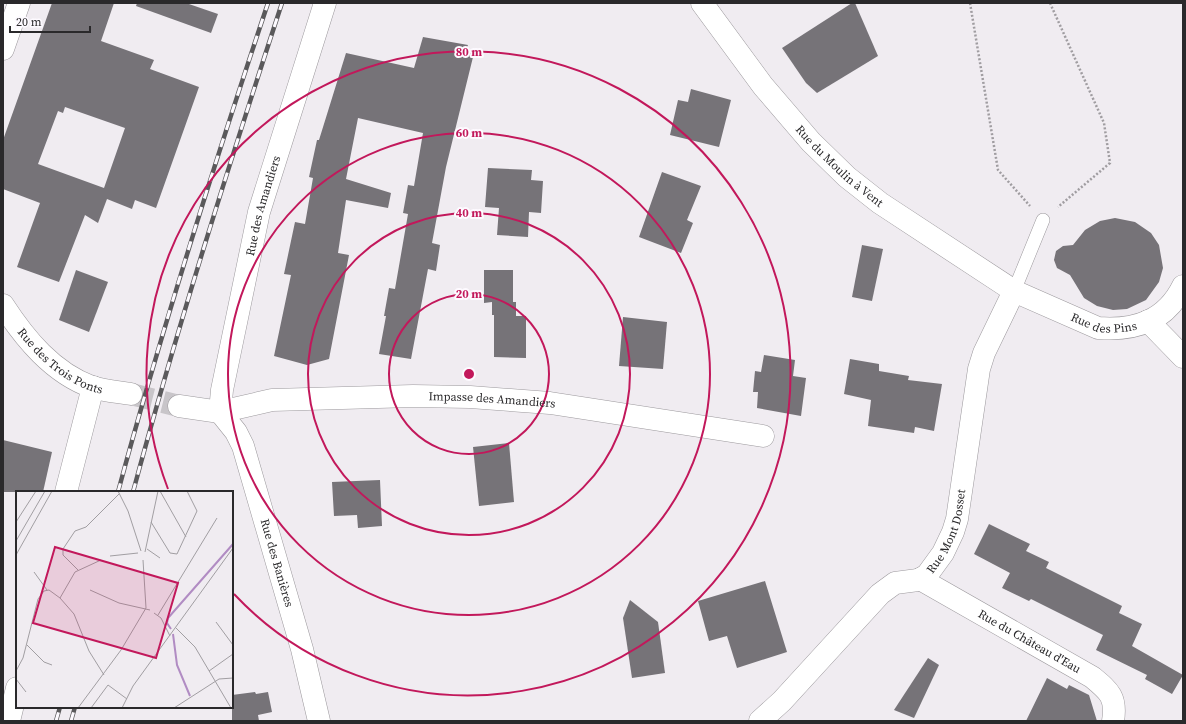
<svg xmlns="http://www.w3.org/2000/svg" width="1186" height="724" font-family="'Source Serif 4',serif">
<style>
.building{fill:#767378;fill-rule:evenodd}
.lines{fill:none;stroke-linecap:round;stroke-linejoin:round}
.minor-tunnel{stroke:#c8c5c9;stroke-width:22;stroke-dasharray:22 11;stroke-linecap:butt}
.service-casing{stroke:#9c999d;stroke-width:14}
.minor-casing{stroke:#9c999d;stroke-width:23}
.tertiary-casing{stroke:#9c999d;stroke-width:23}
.path{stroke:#a09da1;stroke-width:2.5;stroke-dasharray:2 2;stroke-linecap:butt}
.service{stroke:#fff;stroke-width:13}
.minor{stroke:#fff;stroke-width:22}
.tertiary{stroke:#fff;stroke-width:22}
.rail-casing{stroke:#5a595b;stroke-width:4.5}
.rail{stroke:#fdfaff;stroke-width:3;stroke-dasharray:9;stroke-linecap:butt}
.ring{fill:none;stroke:#c2185b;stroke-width:2}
.labels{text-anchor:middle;stroke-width:4;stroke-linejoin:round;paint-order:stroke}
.street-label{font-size:12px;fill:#2a292b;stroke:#fdfaff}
.inset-river{fill:none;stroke:#b18cc3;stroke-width:2}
.inset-road{fill:none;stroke:#a19ea2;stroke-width:1}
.view{fill:#c2185b;fill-opacity:0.15;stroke:#c2185b;stroke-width:2}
.inset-edge{fill:none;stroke:#2a292b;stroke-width:2}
.centre{fill:#c2185b;stroke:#fdfaff;stroke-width:2}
.ring-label{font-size:12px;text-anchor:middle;font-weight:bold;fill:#c2185b;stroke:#fdfaff;stroke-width:4;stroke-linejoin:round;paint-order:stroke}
</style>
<rect width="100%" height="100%" fill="#f0ecf1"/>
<g class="building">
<path d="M 52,3 L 114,3 L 101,41 L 154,60 L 150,69 L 199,87 L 156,208 L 135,200 L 132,209 L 107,199 L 98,223 L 85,215 L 59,282 L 17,267 L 40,203 L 3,189 L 3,140 ZM 65,107 L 125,128 L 104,188 L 38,164 L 58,111 L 63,113 Z"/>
<path d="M 137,3 L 186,3 L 218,14 L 211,33 L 136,6 Z"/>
<path d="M 852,3 L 855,3 L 878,56 L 817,93 L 806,83 L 782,48 Z"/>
<path d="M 423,37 L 468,45 L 465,52 L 474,53 L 446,167 L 432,243 L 440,245 L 436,271 L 428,269 L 411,359 L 379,354 L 386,316 L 384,316 L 389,288 L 395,289 L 408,214 L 403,213 L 408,185 L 414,186 L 423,133 L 358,118 L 346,179 L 391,193 L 388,208 L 346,200 L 338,253 L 349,255 L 329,359 L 307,365 L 274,356 L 291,275 L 284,274 L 295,222 L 305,224 L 313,178 L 309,177 L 317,140 L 319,140 L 346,53 L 414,68 Z"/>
<path d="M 691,89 L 731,100 L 719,147 L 670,135 L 678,100 L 688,102 Z"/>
<path d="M 488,168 L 532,170 L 531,180 L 543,181 L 541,213 L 529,212 L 528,237 L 497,235 L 499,208 L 485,207 Z"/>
<path d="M 662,172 L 701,186 L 687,220 L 693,223 L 681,253 L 639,237 Z"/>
<path d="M 1115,218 L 1135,222 L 1151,233 L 1159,245 L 1163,268 L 1159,282 L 1146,300 L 1127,309 L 1113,310 L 1097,306 L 1084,298 L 1070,275 L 1057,268 L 1054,260 L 1056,251 L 1063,246 L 1073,245 L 1085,230 L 1100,221 Z"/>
<path d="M 862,245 L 883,249 L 872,301 L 852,297 Z"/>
<path d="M 76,270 L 108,282 L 89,332 L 59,320 Z"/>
<path d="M 484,270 L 513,270 L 513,302 L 516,302 L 516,316 L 526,316 L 526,358 L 494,357 L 494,315 L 492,315 L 492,302 L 484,303 Z"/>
<path d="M 623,317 L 667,322 L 663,369 L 619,366 Z"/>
<path d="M 764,355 L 795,360 L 793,376 L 806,378 L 801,416 L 757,408 L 758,392 L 753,392 L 755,371 L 761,372 Z"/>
<path d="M 850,359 L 879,364 L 879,371 L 909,376 L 908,380 L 942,384 L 934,431 L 915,427 L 914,433 L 868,426 L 871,400 L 844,394 Z"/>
<path d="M 3,440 L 52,452 L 43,492 L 3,492 Z"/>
<path d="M 509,443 L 514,502 L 479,506 L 473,447 Z"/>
<path d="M 380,480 L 382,526 L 358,528 L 357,515 L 334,516 L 332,482 Z"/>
<path d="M 989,524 L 1030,544 L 1026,551 L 1049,562 L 1046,568 L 1122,606 L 1119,613 L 1142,624 L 1132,646 L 1183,675 L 1172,694 L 1145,679 L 1147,675 L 1096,650 L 1103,635 L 1031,599 L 1029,601 L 1002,588 L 1010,573 L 974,554 Z"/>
<path d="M 765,581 L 787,652 L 737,668 L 727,636 L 709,641 L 698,601 Z"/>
<path d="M 630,600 L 658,622 L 665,673 L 632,678 L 623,618 Z"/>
<path d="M 928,658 L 939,665 L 914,718 L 894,710 Z"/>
<path d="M 1047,678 L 1067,689 L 1069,685 L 1089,695 L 1097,721 L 1026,721 Z"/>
<path d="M 255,692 L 256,694 L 268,692 L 272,712 L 258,715 L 259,721 L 232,721 L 232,695 Z"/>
</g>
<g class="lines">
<path class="minor-tunnel" d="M 131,394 L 179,406"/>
<g class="service-casing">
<path id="service" d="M 1014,291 L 1043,220"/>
</g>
<g class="minor-casing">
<g id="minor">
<path id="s1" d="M 702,3 L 763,86 L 811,142 L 847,177 L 880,203 L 1014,291 L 1098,328 C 1135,331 1166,321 1183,286"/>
<path id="s2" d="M 3,305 C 25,339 53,373 92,387 C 104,391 119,392 131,394"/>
<path d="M 1148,321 L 1183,357"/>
<path id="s3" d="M 179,406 L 220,412 L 272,400 L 413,396 L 470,397 L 550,403 L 763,436"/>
<path id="s4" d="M 220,412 L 222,390 L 259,212 L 325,3"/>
<path id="s5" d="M 220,412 L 236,432 L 243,446 L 302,649 L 319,721"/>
<path d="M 66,492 L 93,387"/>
<path id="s6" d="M 920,579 L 1092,677 C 1109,691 1117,697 1113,721"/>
<path d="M 9,721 L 17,688"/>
<path id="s7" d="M 760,721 L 782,701 L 880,594 L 895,583 L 918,580 L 927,575 L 943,553 L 953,532 L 957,519 L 979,369 L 984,353 L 1014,291"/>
</g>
</g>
<g class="tertiary-casing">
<path id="tertiary" d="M 3,49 L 19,3"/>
</g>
<g class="path">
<path d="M 970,3 L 998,170 L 1030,206"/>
<path d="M 1050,3 L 1104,123 L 1110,163 L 1058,207"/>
</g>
<use href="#service" class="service"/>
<use href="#minor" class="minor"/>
<use href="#tertiary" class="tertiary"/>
<g class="rail-casing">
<g id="rail">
<path d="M 118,492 C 162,328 214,165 268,3"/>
<path d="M 133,492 C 177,328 229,165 282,3"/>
<path d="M 56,721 L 60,707"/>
<path d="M 71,721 L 75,707"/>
</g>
</g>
<use href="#rail" class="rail"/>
</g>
<g class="ring">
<circle cx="469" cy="374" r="80"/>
<circle cx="469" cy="374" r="161"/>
<circle cx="469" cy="374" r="241"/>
<path d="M168 489A322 322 0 1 1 234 594"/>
</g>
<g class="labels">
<g class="street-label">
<text dy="4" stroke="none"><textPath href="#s1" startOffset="214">Rue du Moulin à Vent</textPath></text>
<text dy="4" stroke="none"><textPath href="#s4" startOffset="211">Rue des Amandiers</textPath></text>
<text dy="4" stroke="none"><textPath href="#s1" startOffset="526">Rue des Pins</textPath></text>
<text dy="4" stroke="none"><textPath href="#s2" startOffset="82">Rue des Trois Ponts</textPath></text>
<text dy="4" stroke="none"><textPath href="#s3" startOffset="315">Impasse des Amandiers</textPath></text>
<text dy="4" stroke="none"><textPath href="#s7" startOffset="276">Rue Mont Dosset</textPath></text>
<text dy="4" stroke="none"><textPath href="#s5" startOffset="163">Rue des Banières</textPath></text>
<text dy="4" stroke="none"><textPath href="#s6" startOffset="126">Rue du Château d'Eau</textPath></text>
</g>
</g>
<g transform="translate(16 491)">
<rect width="217" height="217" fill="#f0ecf1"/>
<path class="inset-river" d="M 155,138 L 151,132 L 152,127 L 217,53M 157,143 L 161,174 L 174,205"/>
<path class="inset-road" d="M 102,0 L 112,20 L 125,60M 144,0 L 170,46M 0,31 L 20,0M 135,31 L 154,62 L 161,63 L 181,20 L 171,0M 0,50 L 29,0M 131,58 L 144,67M 129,61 L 142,0M 0,64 L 36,0M 94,65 L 122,62M 127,69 L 130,117M 62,79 L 47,64 L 47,58 L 59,40 L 70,36 L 103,3M 18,81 L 31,99M 74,99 L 103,112 L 134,119M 44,107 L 59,81 L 85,69M 138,122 L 145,127 L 154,145M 142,124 L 201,27M 200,131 L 217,154M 160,137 L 179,156 L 215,217M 11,154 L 28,171 L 36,174M 0,180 L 7,167 L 22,108 L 28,100 L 33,99 L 44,107 L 58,123 L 73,160 L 88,184M 193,180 L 217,163M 0,188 L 10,201M 62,217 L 105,159 L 130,117M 75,217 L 92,194 L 111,208M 106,217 L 117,195 L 217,57M 158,217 L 203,188 L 217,187"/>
<path class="view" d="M 39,56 L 162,92 L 140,167 L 17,132 Z"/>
<rect width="217" height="217" class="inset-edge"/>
</g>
<circle cx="469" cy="374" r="6" class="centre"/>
<g class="ring-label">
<text x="469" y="56">80 m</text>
<text x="469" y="137">60 m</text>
<text x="469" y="217">40 m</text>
<text x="469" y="298">20 m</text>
</g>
<rect width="1186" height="724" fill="none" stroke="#2a292b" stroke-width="8"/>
<path d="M10 26v6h80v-6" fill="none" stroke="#2a292b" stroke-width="2"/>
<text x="16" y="26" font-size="12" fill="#2a292b" stroke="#fdfaff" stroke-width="3" paint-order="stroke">20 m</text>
</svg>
